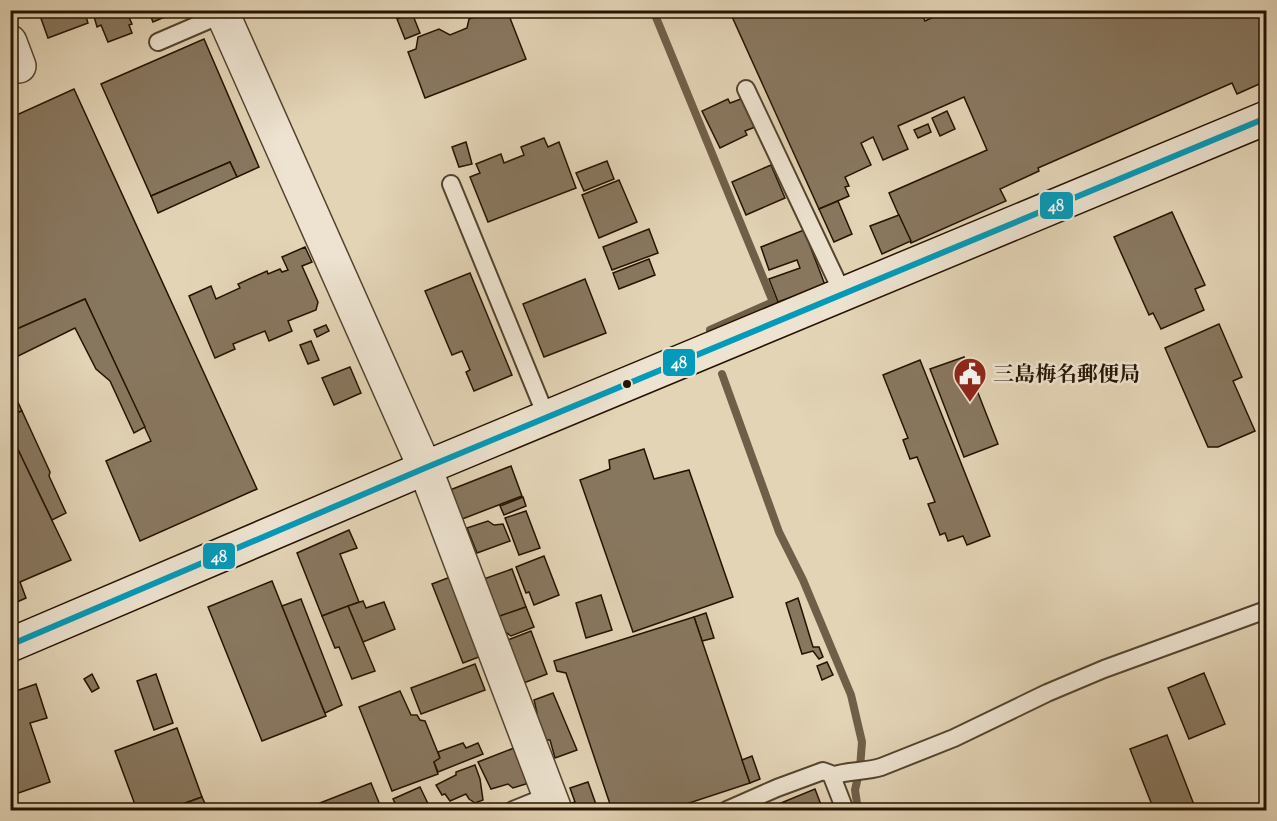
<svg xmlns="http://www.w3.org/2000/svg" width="1277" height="821" font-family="'Sorts Mill Goudy','Noto Serif JP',serif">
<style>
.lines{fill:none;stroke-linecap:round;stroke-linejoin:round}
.stream{stroke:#705f48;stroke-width:8}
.building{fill:#88775f;stroke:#251300;stroke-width:1.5}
.lane-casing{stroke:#54432e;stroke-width:20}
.street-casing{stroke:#54432e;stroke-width:36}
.secondary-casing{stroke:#251300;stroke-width:36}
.lane{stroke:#ede3d0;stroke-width:16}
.street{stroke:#ede3d0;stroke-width:33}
.secondary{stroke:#ede3d0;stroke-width:33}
.bus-1-casing{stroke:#ede3d0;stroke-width:10}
.bus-1{stroke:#049ab9;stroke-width:6}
.bus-dot{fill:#251300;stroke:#ede3d0;stroke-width:2}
.labels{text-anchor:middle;stroke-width:5;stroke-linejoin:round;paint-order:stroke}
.poi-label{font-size:21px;font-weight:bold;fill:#251300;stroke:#ede3d0;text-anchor:start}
.line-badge{stroke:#ede3d0;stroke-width:2}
.badge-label{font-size:16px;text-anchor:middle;font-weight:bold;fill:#fff}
</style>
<rect width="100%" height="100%" fill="#e3d4b6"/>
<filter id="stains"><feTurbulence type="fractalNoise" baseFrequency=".00333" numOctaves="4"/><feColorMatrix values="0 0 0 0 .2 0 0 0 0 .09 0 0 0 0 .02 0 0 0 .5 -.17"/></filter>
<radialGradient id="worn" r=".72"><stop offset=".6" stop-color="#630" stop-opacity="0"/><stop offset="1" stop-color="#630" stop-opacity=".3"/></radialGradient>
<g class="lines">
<g class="stream">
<path d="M 653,10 L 773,302 L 710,330"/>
<path d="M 722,374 L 779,532 L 803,580 L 851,695 L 862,742 L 860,768 L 855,790 L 858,810"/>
</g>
</g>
<g class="building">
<path d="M 38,10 L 84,10 L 88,23 L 48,38 Z"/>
<path d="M 99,10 L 122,10 L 124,17 L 128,15 L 132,24 L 129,25 L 132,33 L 108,42 L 101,25 L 97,27 L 93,13 Z"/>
<path d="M 148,10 L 181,10 L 153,22 Z"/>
<path d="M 729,10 L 924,10 L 921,12 L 925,21 L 949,10 L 1266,10 L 1266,69 L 1264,70 L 1266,81 L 1237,94 L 1232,83 L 1038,168 L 1039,171 L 1000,189 L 1006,201 L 911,243 L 889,193 L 987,150 L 964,97 L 898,126 L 908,149 L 883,160 L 873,137 L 861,143 L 871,165 L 845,177 L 849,186 L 845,187 L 849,196 L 819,209 Z"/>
<path d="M 491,11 L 499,16 L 508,13 L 526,59 L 425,98 L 408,52 L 416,49 L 418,37 L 439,29 L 450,35 L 467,28 L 469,19 Z"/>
<path d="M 412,13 L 420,33 L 405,39 L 397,19 Z"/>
<path d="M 204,39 L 259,167 L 237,177 L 230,162 L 151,196 L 101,84 Z"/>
<path d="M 74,89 L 257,489 L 140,541 L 106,461 L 151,441 L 85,299 L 10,332 L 10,118 Z"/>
<path d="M 728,99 L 730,103 L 741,99 L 755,127 L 745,131 L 747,135 L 720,148 L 702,111 Z"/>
<path d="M 947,111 L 955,129 L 940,136 L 932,118 Z"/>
<path d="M 928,124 L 931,132 L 918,138 L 914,130 Z"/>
<path d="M 544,138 L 548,147 L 559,142 L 576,188 L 488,222 L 470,177 L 480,173 L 476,164 L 501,154 L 504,163 L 524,155 L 521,147 Z"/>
<path d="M 466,142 L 472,164 L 459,167 L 452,147 Z"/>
<path d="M 607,161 L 614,179 L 584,191 L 576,173 Z"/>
<path d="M 230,162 L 237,177 L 158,213 L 151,196 Z"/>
<path d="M 771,165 L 785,198 L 746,215 L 732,182 Z"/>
<path d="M 619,180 L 637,222 L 599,238 L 582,195 Z"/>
<path d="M 838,201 L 852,234 L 834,242 L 819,209 Z"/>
<path d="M 1172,212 L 1205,285 L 1195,289 L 1204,310 L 1161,329 L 1153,313 L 1149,315 L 1114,237 Z"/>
<path d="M 899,215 L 911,241 L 882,254 L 870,226 Z"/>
<path d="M 649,229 L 658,253 L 612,270 L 603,247 Z"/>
<path d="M 804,230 L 825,285 L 778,302 L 769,279 L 800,268 L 797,260 L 769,270 L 761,247 Z"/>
<path d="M 305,247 L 312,262 L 302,266 L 318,302 L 316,310 L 288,321 L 292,331 L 269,341 L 265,331 L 233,344 L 235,349 L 215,358 L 189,296 L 211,286 L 216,299 L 240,288 L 238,284 L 267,271 L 268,274 L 280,269 L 282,272 L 288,270 L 282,257 Z"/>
<path d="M 649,259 L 655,275 L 619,289 L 613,273 Z"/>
<path d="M 470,273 L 512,375 L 474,391 L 466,372 L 470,370 L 462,351 L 452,355 L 425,291 Z"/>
<path d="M 585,279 L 606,333 L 544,357 L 523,304 Z"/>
<path d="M 85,299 L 145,427 L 134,433 L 110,381 L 96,369 L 75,328 L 10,360 L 10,332 Z"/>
<path d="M 1219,324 L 1242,377 L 1233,381 L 1255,431 L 1218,447 L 1208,447 L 1165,348 Z"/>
<path d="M 326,325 L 329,331 L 317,337 L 314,330 Z"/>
<path d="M 311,341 L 319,360 L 308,364 L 300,345 Z"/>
<path d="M 964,357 L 998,444 L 964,457 L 930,369 Z"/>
<path d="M 920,360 L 990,536 L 967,545 L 963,536 L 948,541 L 945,533 L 940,535 L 928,504 L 935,502 L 917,457 L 910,459 L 903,440 L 908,438 L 883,375 Z"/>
<path d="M 350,367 L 361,393 L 334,405 L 322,378 Z"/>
<path d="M 10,385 L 22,411 L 10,415 Z"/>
<path d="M 22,411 L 50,472 L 49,476 L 66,513 L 52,520 L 10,433 L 10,415 Z"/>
<path d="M 10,433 L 71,560 L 20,582 L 26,598 L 10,605 Z"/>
<path d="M 644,449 L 654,479 L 689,470 L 733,597 L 633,632 L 580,480 L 610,469 L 609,460 Z"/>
<path d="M 511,466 L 522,496 L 457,521 L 445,492 Z"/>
<path d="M 523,497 L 526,506 L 504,515 L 500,506 Z"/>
<path d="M 526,511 L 540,548 L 519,555 L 505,518 Z"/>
<path d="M 488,521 L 494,525 L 503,524 L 510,541 L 477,553 L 467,528 Z"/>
<path d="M 349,530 L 357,548 L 340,554 L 359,602 L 322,616 L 297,553 Z"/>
<path d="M 544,556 L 559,595 L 534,605 L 529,592 L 526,593 L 516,567 Z"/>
<path d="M 512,569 L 526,607 L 494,618 L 481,580 Z"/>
<path d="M 453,576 L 484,655 L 463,663 L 432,584 Z"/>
<path d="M 272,581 L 326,716 L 262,741 L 208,607 Z"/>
<path d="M 601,595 L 612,630 L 586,638 L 576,603 Z"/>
<path d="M 798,598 L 813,647 L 819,647 L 823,657 L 819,659 L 813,651 L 802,654 L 786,603 Z"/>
<path d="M 301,599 L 342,705 L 325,713 L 282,606 Z"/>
<path d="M 363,601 L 366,608 L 384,602 L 395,629 L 363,642 L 348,606 Z"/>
<path d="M 348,606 L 375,671 L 352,679 L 339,647 L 335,648 L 322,616 Z"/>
<path d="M 526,607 L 534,627 L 511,636 L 497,626 L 494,618 Z"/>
<path d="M 706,613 L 714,638 L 702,641 L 694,617 Z"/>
<path d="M 694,617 L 750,783 L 668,810 L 612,810 L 566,673 L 557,671 L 554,661 Z"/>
<path d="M 531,631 L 547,674 L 521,684 L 505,641 Z"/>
<path d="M 827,662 L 833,675 L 822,680 L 817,666 Z"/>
<path d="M 475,664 L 485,690 L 421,714 L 411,688 Z"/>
<path d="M 1204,673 L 1225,724 L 1189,739 L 1168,688 Z"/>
<path d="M 92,674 L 99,688 L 92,692 L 84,679 Z"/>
<path d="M 156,674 L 173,723 L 154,730 L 137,681 Z"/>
<path d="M 36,684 L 47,718 L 30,723 L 50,782 L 10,796 L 10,693 Z"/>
<path d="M 400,691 L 411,715 L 417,715 L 420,720 L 425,721 L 440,758 L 434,762 L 438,774 L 392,791 L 359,707 Z"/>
<path d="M 553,693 L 577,750 L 555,758 L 550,740 L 542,740 L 532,715 L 537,713 L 534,700 Z"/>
<path d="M 177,728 L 202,797 L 166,810 L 137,810 L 115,751 Z"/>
<path d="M 1167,735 L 1196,810 L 1154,810 L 1130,749 Z"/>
<path d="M 463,743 L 466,748 L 478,743 L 483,754 L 438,772 L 434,762 L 440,758 L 438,752 Z"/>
<path d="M 514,748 L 529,783 L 513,788 L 508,784 L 491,789 L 478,762 Z"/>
<path d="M 752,756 L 760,779 L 750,783 L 742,760 Z"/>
<path d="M 475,765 L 480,779 L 483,800 L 475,803 L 469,799 L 466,794 L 450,801 L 445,794 L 442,795 L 436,785 L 456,775 L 456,772 Z"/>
<path d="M 588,782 L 598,810 L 568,810 L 566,805 L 575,802 L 570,788 Z"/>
<path d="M 371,783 L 382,810 L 323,810 L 320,803 Z"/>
<path d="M 420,787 L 431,810 L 398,810 L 393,799 Z"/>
<path d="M 815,789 L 823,810 L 764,810 Z"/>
<path d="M 202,797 L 208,810 L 166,810 Z"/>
</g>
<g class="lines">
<g class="lane-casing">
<g id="lane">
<path d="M 158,42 L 223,14"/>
<path d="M 746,89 L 843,294"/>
<path d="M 451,184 L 547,418"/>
<path d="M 832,776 C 848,770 865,772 881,767 L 954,738 L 1047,693 L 1104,669 L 1266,610"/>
<path d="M 513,810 L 550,795"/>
<path d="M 727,810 L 777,788 L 823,771 L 831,774 L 845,810"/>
</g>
</g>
<g class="street-casing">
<g id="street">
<path d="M 221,10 L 425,468 L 555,810"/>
<path d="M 10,42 L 19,66"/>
</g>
</g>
<g class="secondary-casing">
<path id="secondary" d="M 10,645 L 425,468 L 1266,118"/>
</g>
<use href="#lane" class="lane"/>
<use href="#street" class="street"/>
<use href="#secondary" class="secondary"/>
<g class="bus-1-casing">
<path id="bus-1" d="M 10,645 L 425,468 L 1266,118"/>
</g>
<use href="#bus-1" class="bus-1"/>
</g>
<defs>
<g id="civic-pin" transform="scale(1.725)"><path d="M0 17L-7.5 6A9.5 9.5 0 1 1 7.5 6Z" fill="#8f2418" stroke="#ede3d0"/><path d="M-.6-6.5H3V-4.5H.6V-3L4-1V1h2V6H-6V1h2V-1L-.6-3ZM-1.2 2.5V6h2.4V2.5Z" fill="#fff"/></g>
</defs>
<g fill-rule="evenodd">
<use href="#civic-pin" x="970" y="374"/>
</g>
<circle class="bus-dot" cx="627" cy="384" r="5"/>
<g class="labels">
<g class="poi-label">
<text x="993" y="381">三島梅名郵便局</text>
</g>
</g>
<g class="line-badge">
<rect x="1039" y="191" width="35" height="29" rx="6" fill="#049ab9"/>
<rect x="662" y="348" width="34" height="29" rx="6" fill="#049ab9"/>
<rect x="202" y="542" width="34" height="28" rx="6" fill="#049ab9"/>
</g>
<g class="badge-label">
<text x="1056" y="211">48</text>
<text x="679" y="368">48</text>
<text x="219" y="562">48</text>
</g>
<rect width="1277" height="821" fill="none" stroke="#e3d4b6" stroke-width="36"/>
<rect x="12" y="12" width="1253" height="797" fill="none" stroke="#251300" stroke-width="3"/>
<rect x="18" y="18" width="1241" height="785" fill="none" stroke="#251300" stroke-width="1.5"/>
<rect width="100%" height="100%" filter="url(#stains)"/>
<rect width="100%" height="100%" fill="url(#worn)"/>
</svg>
